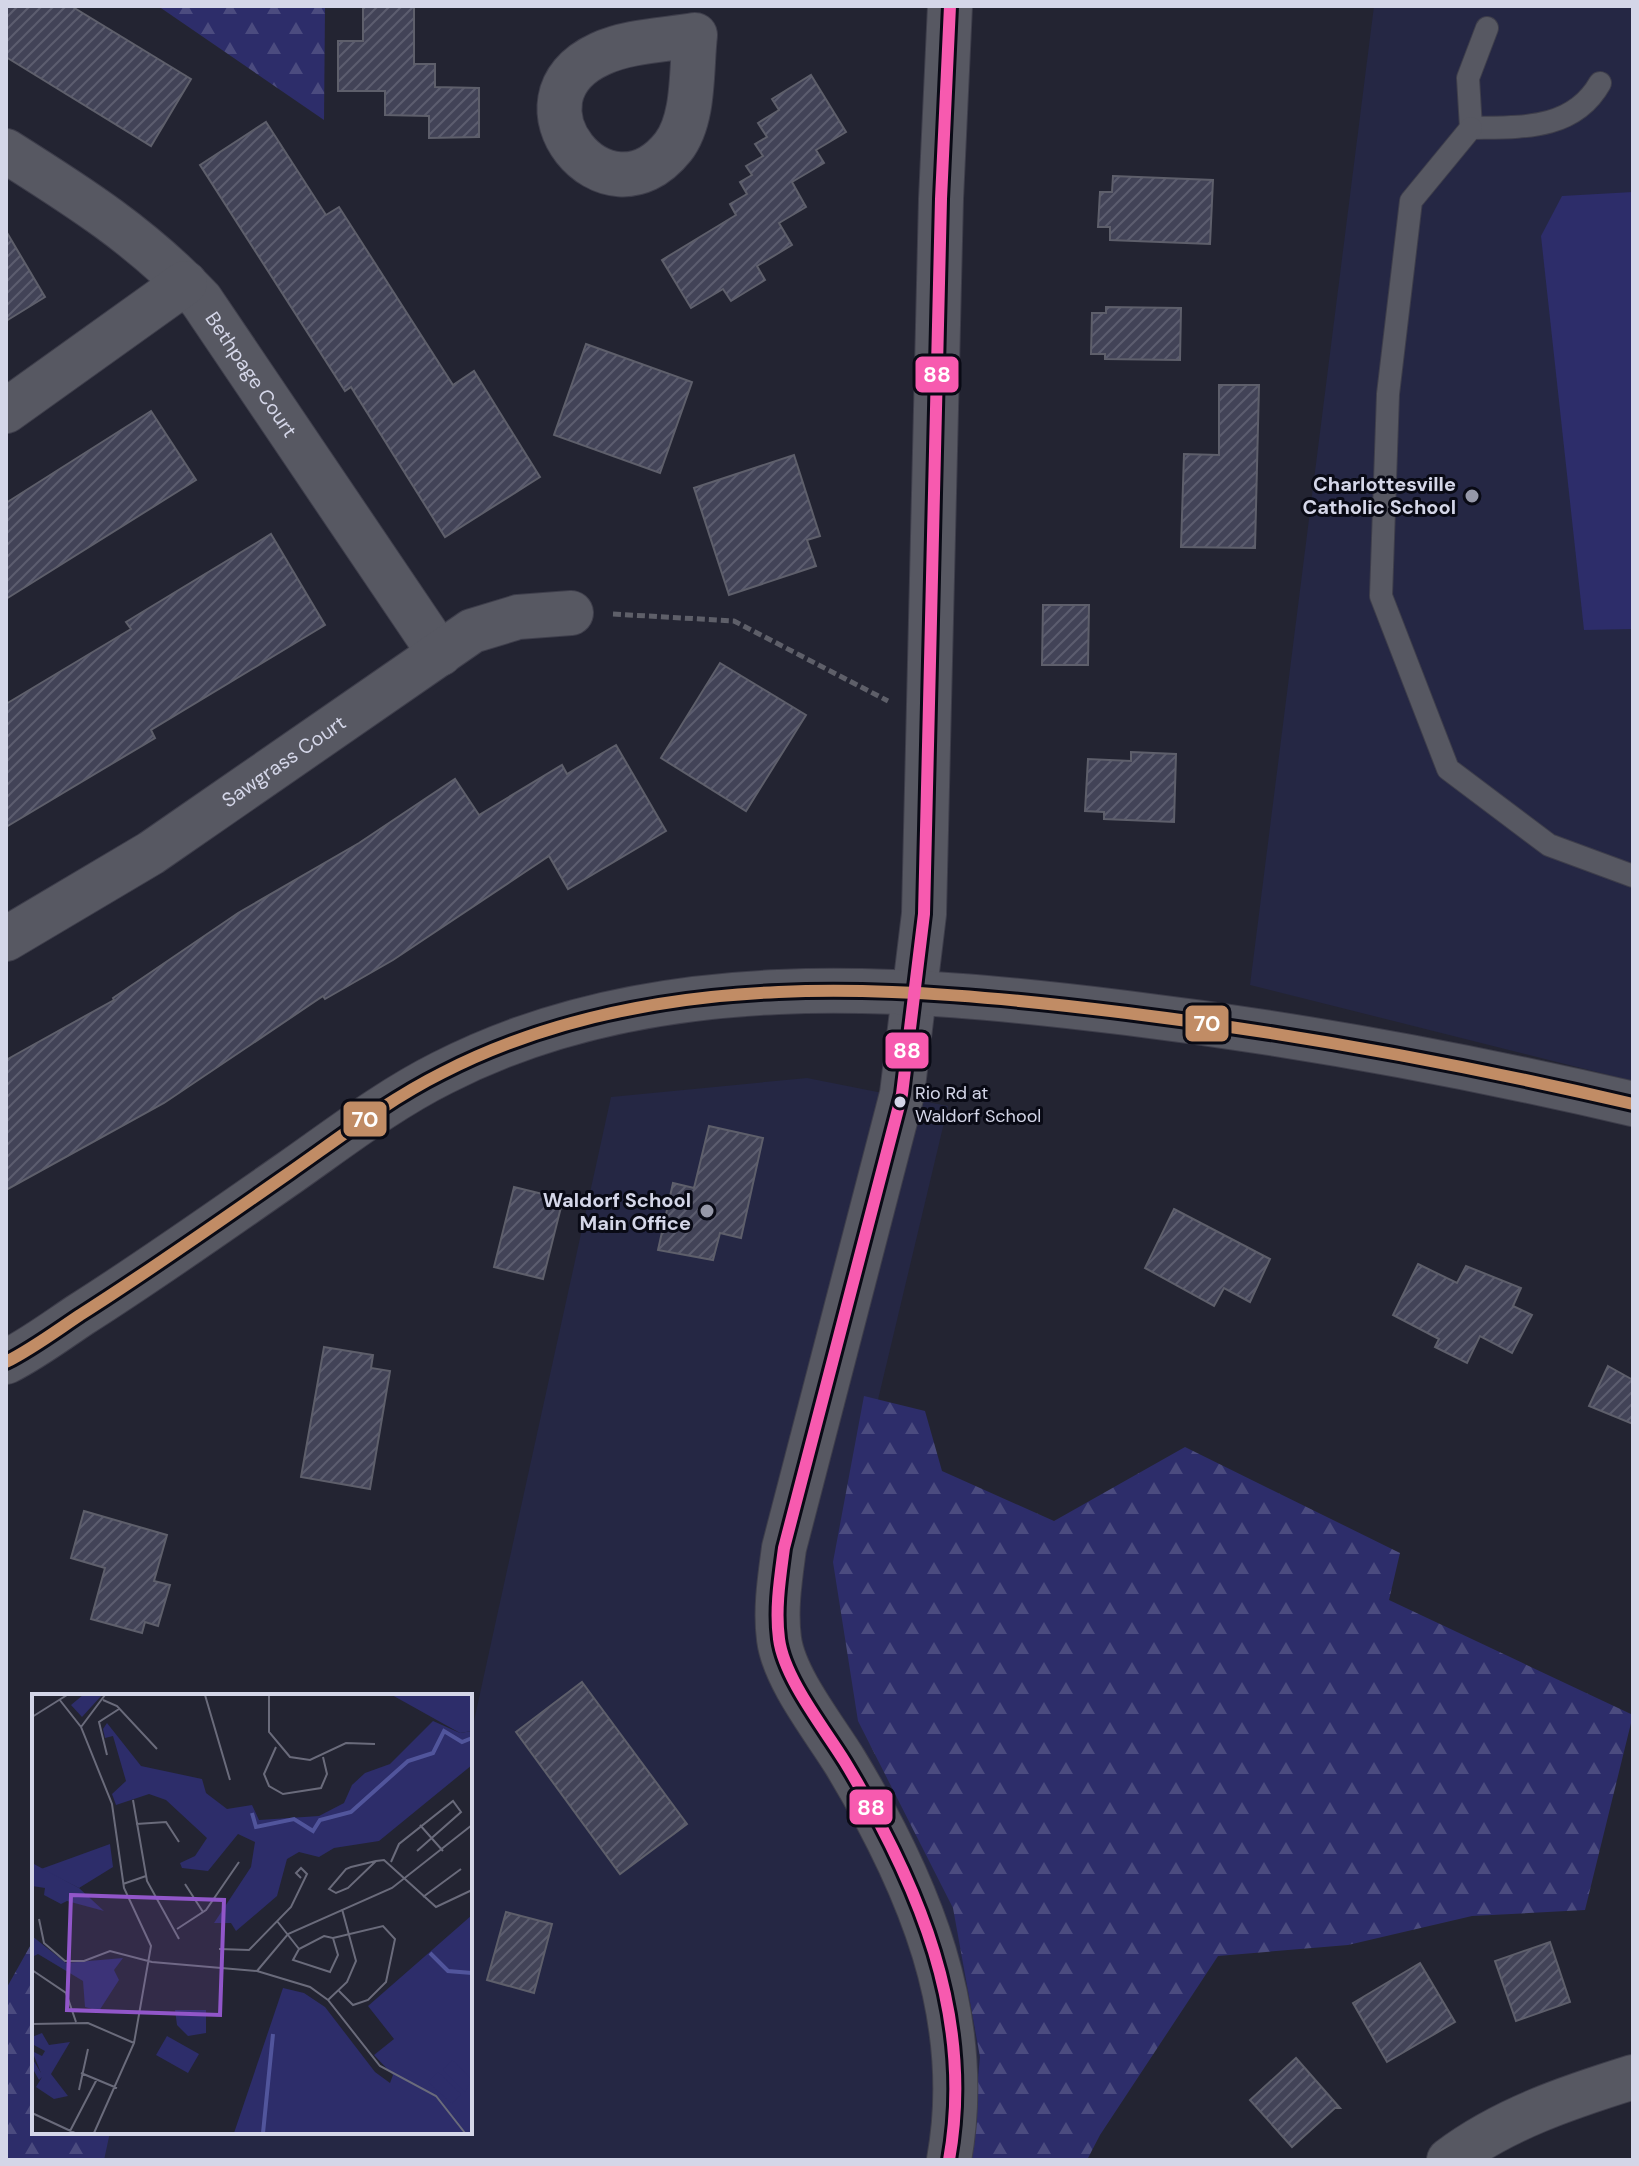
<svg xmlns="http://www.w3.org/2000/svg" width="1639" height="2166" font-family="'DM Sans',sans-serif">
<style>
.built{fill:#252744}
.forest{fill:url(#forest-firs)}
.pitch{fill:#2d2d6a}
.building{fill:url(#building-hatch);stroke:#5e5f6b;stroke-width:2}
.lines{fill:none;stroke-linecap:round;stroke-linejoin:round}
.service-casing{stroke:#3e3e4b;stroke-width:24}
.minor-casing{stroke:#3e3e4b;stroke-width:46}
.tertiary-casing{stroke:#3e3e4b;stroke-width:46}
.path{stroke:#5e5f69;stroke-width:5;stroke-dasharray:8 4;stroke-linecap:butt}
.service{stroke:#575862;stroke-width:22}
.minor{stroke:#575862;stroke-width:44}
.tertiary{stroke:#575862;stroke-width:44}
.bus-1-casing{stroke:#090a15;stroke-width:18}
.bus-2-casing{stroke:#090a15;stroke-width:18}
.bus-1{stroke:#c18c65;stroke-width:12}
.bus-2{stroke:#f75aaf;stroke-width:12}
.poi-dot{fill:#9698a8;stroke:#090a15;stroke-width:3}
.bus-dot{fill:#d4d6e8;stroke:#090a15;stroke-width:3}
.labels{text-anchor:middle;stroke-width:6;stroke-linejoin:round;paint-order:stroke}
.bus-label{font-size:18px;fill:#d4d6e8;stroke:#090a15;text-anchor:start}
.street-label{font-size:20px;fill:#d4d6e8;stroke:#090a15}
.poi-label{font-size:20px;font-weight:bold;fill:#d4d6e8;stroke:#090a15;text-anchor:end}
.inset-river{fill:none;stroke:#51559c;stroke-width:4}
.inset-road{fill:none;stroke:#6a6b7b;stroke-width:2}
.view{fill:#9156c9;fill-opacity:0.15;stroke:#9156c9;stroke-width:4}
.inset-edge{fill:none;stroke:#d4d6e8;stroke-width:4}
.line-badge{stroke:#090a15;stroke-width:3}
.badge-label{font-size:22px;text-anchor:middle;font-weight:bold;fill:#fff}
</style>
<defs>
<pattern id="forest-firs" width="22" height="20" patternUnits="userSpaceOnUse" patternTransform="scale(2)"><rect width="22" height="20" fill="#2d2d6a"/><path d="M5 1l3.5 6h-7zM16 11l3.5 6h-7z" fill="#4b4b7f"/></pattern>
<pattern id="building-hatch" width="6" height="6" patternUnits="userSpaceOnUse" patternTransform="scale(2)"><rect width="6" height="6" fill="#424357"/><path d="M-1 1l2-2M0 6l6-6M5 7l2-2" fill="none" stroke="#5c5d6f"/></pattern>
</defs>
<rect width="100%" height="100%" fill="#232432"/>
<g class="built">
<path d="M 1374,6 L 1633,6 L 1633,1081 L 1250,985 Z"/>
<path d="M 807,1078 L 948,1106 L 862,1467 L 1037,2160 L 64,2160 L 76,2132 L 470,2132 L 470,1739 L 611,1097 Z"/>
</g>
<g class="forest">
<path d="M 158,6 L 325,6 L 324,120 Z"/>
<path d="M 864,1396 L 925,1411 L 942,1471 L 1054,1521 L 1185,1447 L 1400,1553 L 1389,1600 L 1633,1715 L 1585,1910 L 1472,1916 L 1348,1945 L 1218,1956 L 1100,2135 L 1087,2160 L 970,2160 L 980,2057 L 953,1908 L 858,1721 L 833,1562 Z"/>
<path d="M 34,1939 L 34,2132 L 110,2132 L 104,2160 L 6,2160 L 6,1989 Z"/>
</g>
<path class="pitch" d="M 1633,192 L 1633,629 L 1584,630 L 1541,236 L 1562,196 Z"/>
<g class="building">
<path d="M 6,6 L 71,6 L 191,79 L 151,146 L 6,57 Z"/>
<path d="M 363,6 L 414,6 L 414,64 L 435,64 L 435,87 L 479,88 L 479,137 L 429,138 L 429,116 L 385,115 L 385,91 L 338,91 L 338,41 L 363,41 Z"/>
<path d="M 811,75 L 846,132 L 816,150 L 824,163 L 792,182 L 806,207 L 779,223 L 792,245 L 757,266 L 765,280 L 731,301 L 723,289 L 691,308 L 662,260 L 736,215 L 730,204 L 747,194 L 740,182 L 752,175 L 746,166 L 763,156 L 755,144 L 767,137 L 758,123 L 779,110 L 772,99 Z"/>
<path d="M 266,122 L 326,215 L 339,207 L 453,385 L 474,371 L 540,477 L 445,537 L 351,387 L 345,391 L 200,165 Z"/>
<path d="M 1113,176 L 1213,180 L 1210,244 L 1110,240 L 1110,227 L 1098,227 L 1100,192 L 1112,192 Z"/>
<path d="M 6,231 L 45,297 L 6,321 Z"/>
<path d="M 1106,307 L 1181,308 L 1180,360 L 1105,359 L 1105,354 L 1091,354 L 1092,313 L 1106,313 Z"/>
<path d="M 586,344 L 692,382 L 660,473 L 554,435 Z"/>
<path d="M 1219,385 L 1259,385 L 1255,548 L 1181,547 L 1184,454 L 1219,455 Z"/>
<path d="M 151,411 L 196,480 L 6,599 L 6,503 Z"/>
<path d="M 794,455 L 820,536 L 807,540 L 816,566 L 729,595 L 694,488 Z"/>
<path d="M 271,534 L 325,625 L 151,730 L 155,738 L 6,827 L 6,704 L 131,629 L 126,622 Z"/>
<path d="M 1043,605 L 1089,605 L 1088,665 L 1042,665 Z"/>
<path d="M 720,663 L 806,715 L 746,811 L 661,758 Z"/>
<path d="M 616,745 L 666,831 L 568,889 L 549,856 L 393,960 L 325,999 L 323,996 L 164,1103 L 6,1190 L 6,1060 L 114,1000 L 113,998 L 238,913 L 359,843 L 455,779 L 479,815 L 562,765 L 567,774 Z"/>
<path d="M 1131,752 L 1176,754 L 1174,822 L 1104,819 L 1104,812 L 1085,811 L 1088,759 L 1131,761 Z"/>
<path d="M 709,1126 L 763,1138 L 741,1238 L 720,1233 L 713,1260 L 658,1250 L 673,1183 L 694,1188 Z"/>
<path d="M 514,1187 L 563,1199 L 543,1279 L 494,1267 Z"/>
<path d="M 1174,1209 L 1270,1259 L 1250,1302 L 1224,1288 L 1214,1306 L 1145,1268 Z"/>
<path d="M 1418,1264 L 1457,1283 L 1466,1266 L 1521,1288 L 1513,1306 L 1532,1315 L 1512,1353 L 1480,1336 L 1467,1363 L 1435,1347 L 1439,1339 L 1393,1315 Z"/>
<path d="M 324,1347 L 373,1355 L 371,1368 L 390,1371 L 370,1489 L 301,1477 Z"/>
<path d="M 1608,1366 L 1633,1380 L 1633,1424 L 1589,1406 Z"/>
<path d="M 84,1511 L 167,1535 L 154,1581 L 170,1585 L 158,1626 L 145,1622 L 142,1633 L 91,1619 L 105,1568 L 71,1558 Z"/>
<path d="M 582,1682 L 687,1824 L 620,1874 L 516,1732 Z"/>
<path d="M 506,1912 L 552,1924 L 534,1993 L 487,1980 Z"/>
<path d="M 1550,1942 L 1570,2002 L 1516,2021 L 1495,1961 Z"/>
<path d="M 1420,1963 L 1455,2022 L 1387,2062 L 1353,2003 Z"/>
<path d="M 1296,2058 L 1340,2108 L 1335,2108 L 1292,2147 L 1250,2100 Z"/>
</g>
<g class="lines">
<g class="service-casing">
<g id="service">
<path d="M 1487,28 L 1468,78 L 1471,128 C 1520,127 1573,131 1600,83"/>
<path d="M 1471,128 L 1411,201 L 1388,394 L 1381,596 L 1448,769 L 1549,845 L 1633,876"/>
</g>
</g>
<g class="minor-casing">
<g id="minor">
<path d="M 695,35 C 691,69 695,119 673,147 C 606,231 501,99 600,54 C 627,41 665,40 695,35 Z"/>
<path id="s1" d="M 6,151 C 79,197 142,237 201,300 L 440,654"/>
<path d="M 6,411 L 185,283"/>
<path id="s2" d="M 6,939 L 151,853 L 472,631 L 518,617 L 571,613"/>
<path d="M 949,2160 C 975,2016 918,1883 845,1762 C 824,1728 784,1678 779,1639 C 775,1609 780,1578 784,1548 L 902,1094 L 924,914 L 941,199 L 950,6"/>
<path d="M 1449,2160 C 1503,2119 1569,2097 1633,2077"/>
</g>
</g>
<g class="tertiary-casing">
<path id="tertiary" d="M 6,1362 C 32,1349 56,1331 80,1315 C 151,1270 220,1221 289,1173 C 339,1138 388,1100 442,1073 C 652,965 901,985 1127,1013 C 1298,1034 1466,1065 1633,1104"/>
</g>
<path class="path" d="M 613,614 L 734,621 L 888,701"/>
<use href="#service" class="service"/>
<use href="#minor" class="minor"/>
<use href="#tertiary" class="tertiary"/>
<g class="bus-1-casing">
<path id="bus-1" d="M 6,1362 C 32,1349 56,1331 80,1315 C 151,1270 220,1221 289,1173 C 339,1138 388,1100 442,1073 C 652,965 901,985 1127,1013 C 1298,1034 1466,1065 1633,1104"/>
</g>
<g class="bus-2-casing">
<path id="bus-2" d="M 949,2160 C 975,2016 918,1883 845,1762 C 824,1728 784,1678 779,1639 C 775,1609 780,1578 784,1548 L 902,1094 L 924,914 L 941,199 L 950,6"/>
</g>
<use href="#bus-1" class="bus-1"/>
<use href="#bus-2" class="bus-2"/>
</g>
<g class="poi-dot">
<circle cx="1472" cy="496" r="8"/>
<circle cx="707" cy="1211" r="8"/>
</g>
<circle class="bus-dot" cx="900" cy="1102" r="7"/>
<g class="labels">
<g class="bus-label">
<text x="915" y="1099">Rio Rd at<tspan x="915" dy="23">Waldorf School</tspan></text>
</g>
<g class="street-label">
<text dy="7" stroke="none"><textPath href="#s1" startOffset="336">Bethpage Court</textPath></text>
<text dy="7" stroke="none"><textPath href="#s2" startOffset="330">Sawgrass Court</textPath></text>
</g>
<g class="poi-label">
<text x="1456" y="491">Charlottesville<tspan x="1456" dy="23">Catholic School</tspan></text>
<text x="691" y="1207">Waldorf School<tspan x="691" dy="23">Main Office</tspan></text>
</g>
</g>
<g transform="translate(32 1694)">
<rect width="440" height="440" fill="#232432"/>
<path d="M 51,1 L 70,1 L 50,23 L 39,11 ZM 360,1 L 440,1 L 440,37 L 428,39 ZM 78,150 L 81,173 L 47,194 L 9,175 Z" fill="#2d2d6a"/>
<path d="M 401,27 L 428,39 L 440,37 L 440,71 L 347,147 L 302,154 L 287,163 L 267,158 L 255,165 L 245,202 L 204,237 L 199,229 L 182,229 L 219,173 L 223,148 L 206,140 L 176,177 L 150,174 L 148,169 L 163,162 L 175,144 L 134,106 L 117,100 L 84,111 L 80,100 L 94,87 L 81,42 L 73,44 L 71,35 L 75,29 L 109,72 L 170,85 L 174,99 L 195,115 L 220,111 L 227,126 L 287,122 L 312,109 L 320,91 L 333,79 L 358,70 ZM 0,169 L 47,194 L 72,217 L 35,207 L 29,210 L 12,201 L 13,194 L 0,192 ZM 0,242 L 34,269 L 91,264 L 82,276 L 87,286 L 67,317 L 53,313 L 51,287 L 6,260 L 0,263 ZM 10,339 L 17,351 L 38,348 L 19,380 L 36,402 L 22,405 L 4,393 L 10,383 L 7,386 L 2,377 L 0,364 L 9,379 L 0,357 L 10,362 L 13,357 L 0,350 L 0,343 Z" fill="#2d2d6a"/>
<path d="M 440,221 L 440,439 L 202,439 L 251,294 L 272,299 L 293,313 L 343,378 L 358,389 L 361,381 L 342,361 L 362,345 L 336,312 Z" fill="#2d2d6a"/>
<path d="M 143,316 L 174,316 L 174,339 L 156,342 L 145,331 ZM 135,342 L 167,360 L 156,379 L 124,361 ZM 420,366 L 440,385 L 433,398 L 411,376 ZM 406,378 L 429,400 L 420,410 L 396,388 Z" fill="#2d2d6a"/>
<path class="inset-river" d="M 220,119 L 224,133 L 262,125 L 281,137 L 288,126 L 319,118 L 376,67 L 401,59 L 412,37 L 430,48 L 440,44M 398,259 L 416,277 L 440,279M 231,439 L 241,340"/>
<path class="inset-road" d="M 173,1 L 198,86M 237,1 L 237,38 L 258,63 L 278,66 L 314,49 L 343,50M 27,5 L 49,33 L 80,110 L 92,194 L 119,252 L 102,349 L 62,439M 71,6 L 85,12 L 125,55M 0,23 L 35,1M 49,33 L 73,1M 244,53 L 232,80 L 237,92 L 251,100 L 289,94 L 295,80 L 291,63M 75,61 L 67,28 L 87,15M 101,106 L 115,187 L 147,245M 104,130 L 134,128 L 147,148M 388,131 L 411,157M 344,167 L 316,194 L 304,199 L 297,195 L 314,175 L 319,173 L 344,167 L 352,166 L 404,213 L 440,196M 359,168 L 367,150 L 421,107 L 429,118 L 385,157M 91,190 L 114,182M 153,190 L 171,218M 391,203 L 429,175M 7,225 L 12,249 L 33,267 L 52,267 L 78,257 L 120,268 L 225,277 L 278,293 L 296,306 L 348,372 L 404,402 L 433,439M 245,227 L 267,255M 145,235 L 174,216 L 207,168M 292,242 L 301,244 L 306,261 L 298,278 L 261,266 L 267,255 ZM 301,244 L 351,232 L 363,245 L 354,288 L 336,306 L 321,311 L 307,297M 187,255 L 217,256 L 259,213 L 275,180 L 269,174 L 264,179 L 269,184M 0,276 L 34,299 L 44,328M 225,277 L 256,240 L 360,194 L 440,131M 296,306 L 315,288 L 324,267 L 310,215M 0,330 L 56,329 L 102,349M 49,379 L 85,394M 47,396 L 56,355M 0,419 L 43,439M 37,439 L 65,385"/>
<path class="view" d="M 39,201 L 192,206 L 188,321 L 35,316 Z"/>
<rect width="440" height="440" class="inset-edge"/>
</g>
<g class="line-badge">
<rect x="914" y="355" width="46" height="39" rx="8" fill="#f75aaf"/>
<rect x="1184" y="1004" width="46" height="39" rx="8" fill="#c18c65"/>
<rect x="884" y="1031" width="46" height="39" rx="8" fill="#f75aaf"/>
<rect x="342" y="1100" width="46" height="38" rx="8" fill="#c18c65"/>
<rect x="848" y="1788" width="46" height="38" rx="8" fill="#f75aaf"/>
</g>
<g class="badge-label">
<text x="937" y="382">88</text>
<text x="1207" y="1031">70</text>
<text x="907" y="1058">88</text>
<text x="365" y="1127">70</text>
<text x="871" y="1815">88</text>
</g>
<rect width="1639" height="2166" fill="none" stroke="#d4d6e8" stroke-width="16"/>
</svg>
